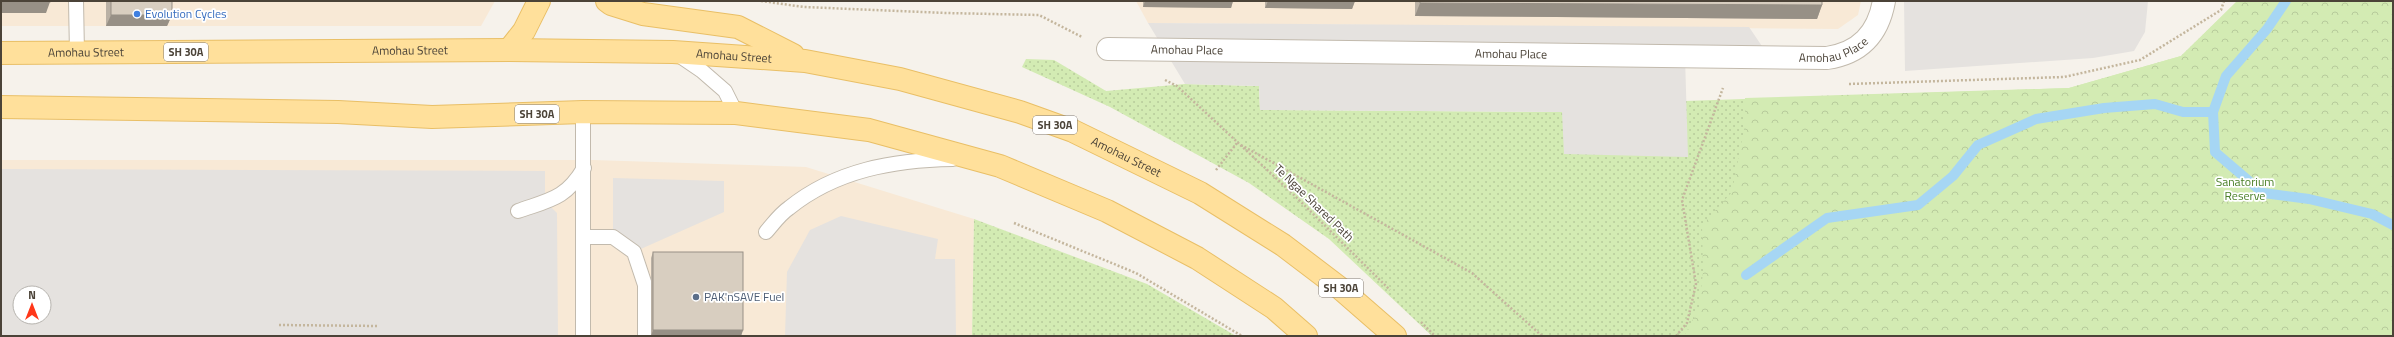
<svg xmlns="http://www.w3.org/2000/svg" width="2394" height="337" font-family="'Titillium Web',sans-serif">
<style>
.commercial{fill:#f8e9d6;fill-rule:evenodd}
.grass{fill:url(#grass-dots)}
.forest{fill:url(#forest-crowns)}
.parking{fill:#e5e2df;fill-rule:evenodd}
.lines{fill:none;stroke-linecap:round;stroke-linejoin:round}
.stream{stroke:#a6d6f4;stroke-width:10}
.service-casing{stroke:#c2baad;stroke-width:16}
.minor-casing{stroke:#c2baad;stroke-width:24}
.primary-casing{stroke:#e9bf66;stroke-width:24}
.path{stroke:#c4b69d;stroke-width:2.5;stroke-dasharray:2 2;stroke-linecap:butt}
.service{stroke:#fff;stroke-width:14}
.minor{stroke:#fff;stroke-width:22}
.primary{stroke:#ffe09b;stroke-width:22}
.wall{fill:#bab1a5}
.shaded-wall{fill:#979086}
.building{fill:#d8cec0;stroke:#979086}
.shop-dot{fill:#3f7fe0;stroke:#fff;stroke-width:1.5}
.service-dot{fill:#5c6f8a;stroke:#fff;stroke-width:1.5}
.labels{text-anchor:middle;stroke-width:3.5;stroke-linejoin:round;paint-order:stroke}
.shield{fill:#fff;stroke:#817b74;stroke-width:1}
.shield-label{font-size:11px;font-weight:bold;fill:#4b4338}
.shop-label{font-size:12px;fill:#366cbe;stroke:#fff;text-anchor:start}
.street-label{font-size:12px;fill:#4b4338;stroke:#fff}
.park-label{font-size:12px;fill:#4b8028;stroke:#fff}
.service-label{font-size:12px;fill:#4e5e75;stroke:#fff;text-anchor:start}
</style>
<defs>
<pattern id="grass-dots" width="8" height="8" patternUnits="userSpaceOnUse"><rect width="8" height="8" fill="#d3ebb3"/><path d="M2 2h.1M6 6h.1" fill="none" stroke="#b7cb9b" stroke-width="1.8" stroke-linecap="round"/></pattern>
<pattern id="forest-crowns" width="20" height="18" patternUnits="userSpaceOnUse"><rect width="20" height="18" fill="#d3ebb3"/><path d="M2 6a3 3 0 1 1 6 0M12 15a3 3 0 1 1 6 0" fill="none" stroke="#b7cb9b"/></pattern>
</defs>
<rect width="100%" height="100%" fill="#f6f2eb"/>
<g class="commercial">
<path d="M 1,1 L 495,1 L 481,26 L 1,26 Z"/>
<path d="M 1136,1 L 1861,1 L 1858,15 L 1838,29 L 1148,23 Z"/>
<path d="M 1,160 L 593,160 L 806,167 L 974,219 L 972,336 L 1,336 ZM 20,293 L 44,293 L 44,317 L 20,317 Z"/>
</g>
<g class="grass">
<path d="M 2237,1 L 2265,1 L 1854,336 L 1432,336 L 1329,239 L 1249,183 L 1110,107 L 1022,67 L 1026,59 L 1054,60 L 1106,91 L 1185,84 L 1259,86 L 1260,110 L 1562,112 L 1687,157 L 1685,101 L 2069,88 L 2181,56 Z"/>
<path d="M 974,219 L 1147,284 L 1236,336 L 972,336 Z"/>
</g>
<path class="forest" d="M 2238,1 L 2393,1 L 2393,336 L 1684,336 L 1699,308 L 1703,272 L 1702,225 L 1732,192 L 1745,124 L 1745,98 L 2069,88 L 2181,56 Z"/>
<g class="parking">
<path d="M 1904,1 L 2148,1 L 2145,32 L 2134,51 L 2093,58 L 1905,71 Z"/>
<path d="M 1148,23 L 1749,27 L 1770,58 L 1685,57 L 1688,157 L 1564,154 L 1562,112 L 1260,110 L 1259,86 L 1185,84 Z"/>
<path d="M 1,169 L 545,171 L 545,201 L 557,213 L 558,336 L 1,336 ZM 20,293 L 44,293 L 44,317 L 20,317 Z"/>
<path d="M 613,178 L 724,181 L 724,212 L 634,252 L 613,237 Z"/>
<path d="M 841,216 L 938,239 L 935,259 L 955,259 L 956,336 L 785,336 L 787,272 L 810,230 Z"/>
</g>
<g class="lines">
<g class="stream">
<path d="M 2286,1 L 2267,29 L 2226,76 L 2213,112 L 2215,152 L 2263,193 L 2309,199 L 2372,214 L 2393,225"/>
<path d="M 1746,275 L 1827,218 L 1918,205 L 1953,176 L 1978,145 L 2036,119 L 2104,108 L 2155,104 L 2183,112 L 2213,112"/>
</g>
<g class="service-casing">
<g id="service">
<path d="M 76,1 L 77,53"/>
<path d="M 677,54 L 702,71 L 725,91 L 736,113"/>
<path d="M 518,211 C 549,200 566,199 584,168"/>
<path d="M 766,232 C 773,224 780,214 789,208 C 836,170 894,160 953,159"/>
<path d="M 583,237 L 613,237 L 634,252 L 645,285 L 645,336"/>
<path d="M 583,336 L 583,112"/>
</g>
</g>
<g class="minor-casing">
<g id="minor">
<path id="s1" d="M 1108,49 L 1827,58 C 1860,53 1878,34 1884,1"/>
</g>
</g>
<g class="primary-casing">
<g id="primary">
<path d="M 607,1 L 611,4 L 643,14 L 738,27 L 793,55"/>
<path d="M 509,50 L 524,31 L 539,1"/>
<path id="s2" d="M 1,53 L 509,50 L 673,52 L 805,61 L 900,79 L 1020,112 L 1073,131 L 1200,193 L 1283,245 L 1341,289 L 1395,336"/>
<path d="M 1,107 L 338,112 L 432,117 L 583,112 L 736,113 L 869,130 L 1000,166 L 1107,211 L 1197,258 L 1274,308 L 1306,336"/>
</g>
</g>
<g class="path">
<path d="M 761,1 L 804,7 L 946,13 L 1039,15 L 1082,37"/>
<path d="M 1165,80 L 1177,86 L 1292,193 L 1390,290"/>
<path d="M 1849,84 L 2064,77 L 2140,60 L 2221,10 L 2224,1"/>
<path d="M 1241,145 L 1472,273 L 1542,336"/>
<path d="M 1216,170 L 1237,143"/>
<path d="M 1014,223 L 1136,273 L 1242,336"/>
<path d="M 1421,322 L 1435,336"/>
<path d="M 279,325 L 378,326"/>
<path d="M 1676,336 L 1687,323 L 1696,284 L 1682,200 L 1723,88"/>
</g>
<use href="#service" class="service"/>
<use href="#minor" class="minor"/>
<use href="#primary" class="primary"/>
</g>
<g class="wall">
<path d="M 106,1 L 172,1 L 172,15 L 167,26 L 106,26 Z"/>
<path d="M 1143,1 L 1233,1 L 1231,8 L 1143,7 Z"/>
<path d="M 1265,1 L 1355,1 L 1352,9 L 1265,8 Z"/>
<path d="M 1415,1 L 1822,1 L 1822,5 L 1817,19 L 1415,16 Z"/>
<path d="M 653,252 L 743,330 L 741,336 L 651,336 L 651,258 Z"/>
</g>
<g class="shaded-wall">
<path d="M 1145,1 L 1233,1 L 1231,8 L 1143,7 Z"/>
<path d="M 1268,1 L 1355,1 L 1352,9 L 1265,8 Z"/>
<path d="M 1,2 L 50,2 L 46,13 L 1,13 Z"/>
<path d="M 1420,3 L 1822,5 L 1817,19 L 1415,16 Z"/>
<path d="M 111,15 L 172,15 L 167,26 L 106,26 Z"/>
<path d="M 653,330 L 743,330 L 741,336 L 651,336 Z"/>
</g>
<g class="building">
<rect x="1" y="1" width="49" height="1"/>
<rect x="111" y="1" width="61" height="14"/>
<path d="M 1420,1 L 1822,1 L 1822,5 L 1420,3 Z"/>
<rect x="653" y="252" width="90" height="78"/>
</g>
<circle class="shop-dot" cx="137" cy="14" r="4"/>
<circle class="service-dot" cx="696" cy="297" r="4"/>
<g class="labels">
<g class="shield">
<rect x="164" y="43" width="44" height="18" rx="3"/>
<rect x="515" y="105" width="44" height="18" rx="3"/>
<rect x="1033" y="116" width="44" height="18" rx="3"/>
<rect x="1319" y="279" width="44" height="18" rx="3"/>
</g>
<g class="shield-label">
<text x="186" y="56">SH 30A</text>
<text x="537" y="118">SH 30A</text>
<text x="1055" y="129">SH 30A</text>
<text x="1341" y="292">SH 30A</text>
</g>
<g class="shop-label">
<text x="145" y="18">Evolution Cycles</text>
</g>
<g class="street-label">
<text dy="4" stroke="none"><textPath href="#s1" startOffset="727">Amohau Place</textPath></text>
<text dy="4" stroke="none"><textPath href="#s1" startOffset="79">Amohau Place</textPath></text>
<text dy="4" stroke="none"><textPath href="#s2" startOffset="409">Amohau Street</textPath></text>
<text dy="4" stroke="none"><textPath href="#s2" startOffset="85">Amohau Street</textPath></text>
<text dy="4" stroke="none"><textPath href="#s1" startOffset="403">Amohau Place</textPath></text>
<text dy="4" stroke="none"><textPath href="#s2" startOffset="733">Amohau Street</textPath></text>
<text dy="4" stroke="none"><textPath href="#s2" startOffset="1141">Amohau Street</textPath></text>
<text transform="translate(1314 203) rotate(44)" y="4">Te Ngae Shared Path</text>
</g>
<g class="park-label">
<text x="2245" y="186">Sanatorium<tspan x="2245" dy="14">Reserve</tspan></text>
</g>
<g class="service-label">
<text x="704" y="301">PAK'nSAVE Fuel</text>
</g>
</g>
<rect width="2394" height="337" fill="none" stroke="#4b4338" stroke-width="4"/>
<g transform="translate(32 305)"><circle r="19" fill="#ffffff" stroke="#b7b4af"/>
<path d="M0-3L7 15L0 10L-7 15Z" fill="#ff3719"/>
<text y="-6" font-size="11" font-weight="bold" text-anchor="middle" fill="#4b4338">N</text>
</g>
</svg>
